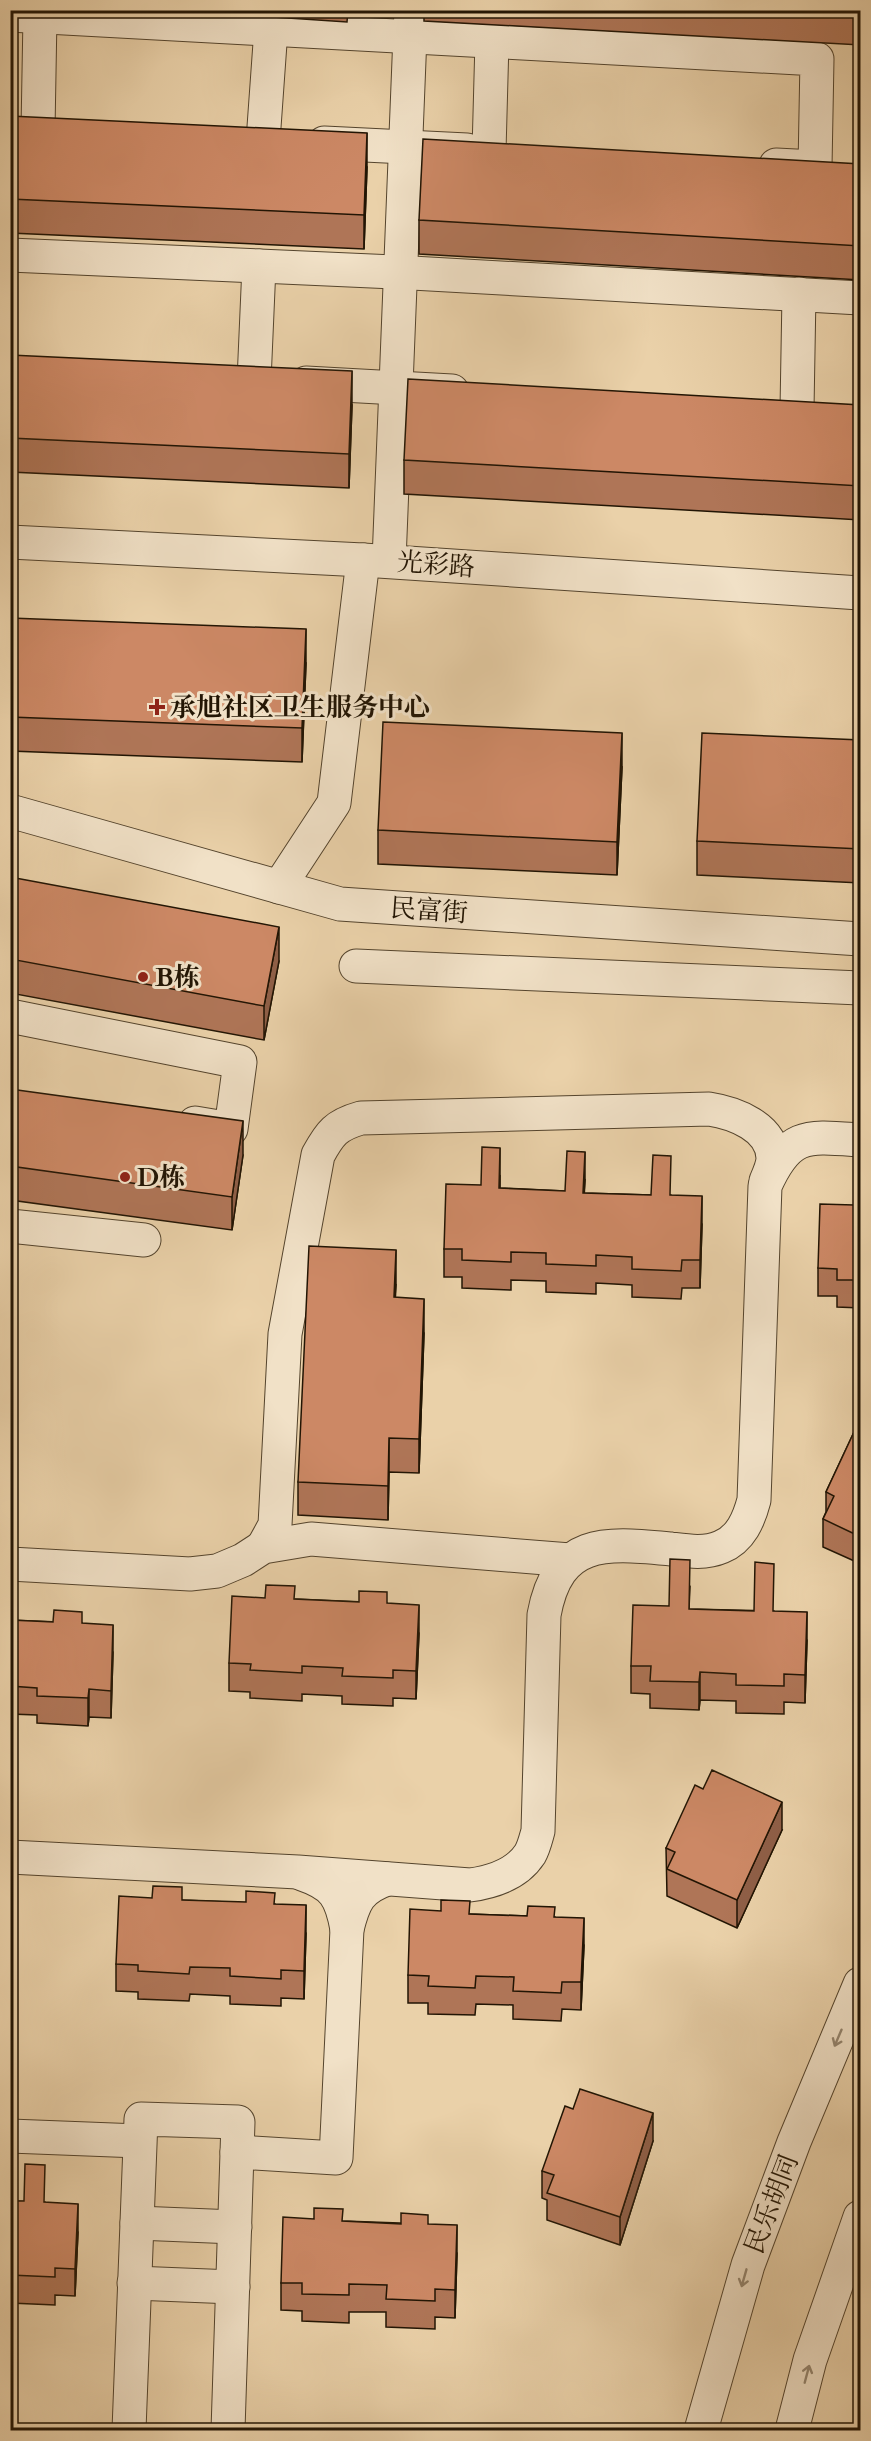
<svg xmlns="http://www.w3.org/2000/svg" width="871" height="2441" font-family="Cardo,'Noto Serif SC',serif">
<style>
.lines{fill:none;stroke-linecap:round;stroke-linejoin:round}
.minor-casing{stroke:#54442d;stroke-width:35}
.minor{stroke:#f1e1c7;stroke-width:33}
.wall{fill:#af7557;stroke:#221504;stroke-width:1.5}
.shaded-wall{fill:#8f5f47;stroke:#221504;stroke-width:1.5}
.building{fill:#cc8865;stroke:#221504;stroke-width:1.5}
.oneway{stroke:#94856f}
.poi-dot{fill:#8f2418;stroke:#f1e1c7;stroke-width:2}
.labels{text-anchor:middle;stroke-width:6;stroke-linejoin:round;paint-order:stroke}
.street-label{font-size:26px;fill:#221504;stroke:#f1e1c7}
.poi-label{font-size:26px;font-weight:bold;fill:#221504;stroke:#f1e1c7;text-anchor:start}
</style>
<rect width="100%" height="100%" fill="#ead1a9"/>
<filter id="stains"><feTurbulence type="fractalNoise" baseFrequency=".00333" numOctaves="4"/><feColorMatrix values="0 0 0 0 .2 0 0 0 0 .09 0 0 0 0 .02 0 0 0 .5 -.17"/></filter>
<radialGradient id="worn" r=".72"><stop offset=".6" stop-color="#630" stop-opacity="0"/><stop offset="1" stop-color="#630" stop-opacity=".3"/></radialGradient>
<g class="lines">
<g class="minor-casing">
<g id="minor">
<path d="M 10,15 L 817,59 L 815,167 L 776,165"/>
<path d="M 38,130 L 40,16"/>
<path d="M 263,141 L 271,29"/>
<path d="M 324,143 L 467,150"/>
<path d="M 489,151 L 492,41"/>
<path d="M 10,255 L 394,272 L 860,298"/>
<path d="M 254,381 L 259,266"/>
<path d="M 306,383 L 452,391"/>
<path d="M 797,409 L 799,294"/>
<path d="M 10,542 L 363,560 L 860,593"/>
<path d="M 389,561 L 411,10"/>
<path d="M 10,811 L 340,904 L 860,939"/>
<path d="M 279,887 L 334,803 L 363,560"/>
<path d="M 356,966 L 860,988"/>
<path d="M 10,1016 L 240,1062 L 231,1129 L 195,1123"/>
<path d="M 10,1226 L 144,1240"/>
<path d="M 263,1547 L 275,1525 L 285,1334 L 318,1155 C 330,1133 336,1125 361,1118 L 709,1109 C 735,1113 772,1127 773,1158 C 773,1165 769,1174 766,1181"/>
<path d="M 10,1564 L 190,1574 L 217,1571 L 243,1560 L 263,1547 L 311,1539 L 570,1560"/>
<path d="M 10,1857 L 298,1872 L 470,1885 C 492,1882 517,1874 530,1854 C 534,1847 536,1838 538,1831 L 544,1615 C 558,1537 606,1543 671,1549 C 687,1551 705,1554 721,1547 C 741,1539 749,1519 754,1500 L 765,1186 C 789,1132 807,1136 860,1140"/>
<path d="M 302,1874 C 334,1885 341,1896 347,1929 C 354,1901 359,1889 387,1879"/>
<path d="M 10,2136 L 139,2141"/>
<path d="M 237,2152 L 336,2158 L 347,1929"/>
<path d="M 137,2223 L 235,2227"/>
<path d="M 134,2283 L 233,2287"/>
<path d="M 129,2430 L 141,2119 L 238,2122 L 228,2430"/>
<path d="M 701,2430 L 748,2265 L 794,2142 L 860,1984"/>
<path d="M 792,2430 L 810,2360 L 860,2217"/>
</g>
</g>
<use href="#minor" class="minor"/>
</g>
<g class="wall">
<path d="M 167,10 L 348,10 L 347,22 Z"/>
<path d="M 424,10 L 861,10 L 861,45 L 424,21 Z"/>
<path d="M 10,116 L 367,167 L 364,249 L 10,233 Z"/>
<path d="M 861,164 L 861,280 L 419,254 L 419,220 Z"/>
<path d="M 10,355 L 352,405 L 349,488 L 10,472 Z"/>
<path d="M 861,405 L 861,520 L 404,494 L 404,460 Z"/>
<path d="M 10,618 L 306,663 L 302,762 L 10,751 Z"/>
<path d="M 861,740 L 861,883 L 697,875 L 697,841 Z"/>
<path d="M 622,767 L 617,875 L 378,864 L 378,830 Z"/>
<path d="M 10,877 L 279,961 L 264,1040 L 10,993 Z"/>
<path d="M 10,1089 L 243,1155 L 232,1230 L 10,1200 Z"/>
<path d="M 861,1166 L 861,1308 L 837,1307 L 837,1296 L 818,1296 L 818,1268 L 854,1205 Z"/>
<path d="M 500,1176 L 500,1188 L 565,1191 L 585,1180 L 584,1193 L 651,1195 L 671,1195 L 702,1224 L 700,1288 L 682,1288 L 681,1299 L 632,1297 L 632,1285 L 596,1283 L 596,1294 L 546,1292 L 546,1281 L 511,1280 L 511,1290 L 462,1288 L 462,1277 L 444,1277 L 444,1249 L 481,1185 Z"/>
<path d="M 396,1284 L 395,1297 L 424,1333 L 419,1473 L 389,1472 L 388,1520 L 298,1515 L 298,1482 Z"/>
<path d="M 861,1417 L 861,1564 L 823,1547 L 823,1519 L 826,1512 L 826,1492 Z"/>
<path d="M 690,1587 L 689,1609 L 774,1611 L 807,1640 L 805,1703 L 784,1702 L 784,1714 L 736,1713 L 736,1701 L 700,1700 L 699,1710 L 650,1708 L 650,1694 L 631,1693 L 631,1666 L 669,1606 Z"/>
<path d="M 295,1599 L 387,1603 L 419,1633 L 416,1699 L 393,1698 L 393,1706 L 342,1704 L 342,1696 L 302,1694 L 302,1701 L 250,1698 L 250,1692 L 229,1691 L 229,1663 Z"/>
<path d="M 10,1620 L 82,1623 L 113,1652 L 111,1718 L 89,1717 L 88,1726 L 37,1723 L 37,1715 L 10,1714 Z"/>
<path d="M 782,1830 L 737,1928 L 667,1896 L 666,1848 Z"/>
<path d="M 182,1900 L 275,1904 L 306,1933 L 304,1999 L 281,1998 L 281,2006 L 230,2004 L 230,1996 L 190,1994 L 189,2001 L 138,1999 L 138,1992 L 116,1991 L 116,1964 Z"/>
<path d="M 470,1914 L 555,1917 L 584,1945 L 581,2010 L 562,2009 L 561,2021 L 513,2019 L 513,2005 L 476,2004 L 475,2015 L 428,2014 L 428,2003 L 408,2003 L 408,1975 Z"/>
<path d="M 653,2141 L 620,2245 L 547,2220 L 547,2200 L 542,2198 L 542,2171 Z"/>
<path d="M 10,2201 L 45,2202 L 78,2232 L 75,2296 L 55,2295 L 55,2305 L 10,2303 Z"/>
<path d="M 314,2219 L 343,2221 L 428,2224 L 457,2253 L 455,2318 L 435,2317 L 435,2329 L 386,2327 L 386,2312 L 349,2312 L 349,2323 L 302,2321 L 302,2311 L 281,2310 L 281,2283 Z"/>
</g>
<g class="shaded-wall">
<path d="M 367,133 L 367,167 L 364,249 L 364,215 Z"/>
<path d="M 352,371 L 352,405 L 349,488 L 349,454 Z"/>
<path d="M 306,629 L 306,663 L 302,762 L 302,728 Z"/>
<path d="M 622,733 L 622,767 L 617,875 L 617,842 Z"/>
<path d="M 279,927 L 279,961 L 264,1040 L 264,1006 Z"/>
<path d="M 243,1121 L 243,1155 L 232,1230 L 232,1197 Z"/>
<path d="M 500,1148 L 500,1176 L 499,1216 L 499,1188 Z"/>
<path d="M 585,1152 L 585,1180 L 583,1220 L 583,1193 Z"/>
<path d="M 702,1196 L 702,1224 L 700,1288 L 700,1260 Z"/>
<path d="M 396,1250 L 396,1284 L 394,1331 L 394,1297 Z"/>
<path d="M 424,1299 L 424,1333 L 419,1473 L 419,1439 Z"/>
<path d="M 389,1438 L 389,1472 L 388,1520 L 388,1486 Z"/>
<path d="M 419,1605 L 419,1633 L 416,1699 L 416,1671 Z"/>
<path d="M 807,1612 L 807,1640 L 805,1703 L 805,1675 Z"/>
<path d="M 113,1625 L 113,1652 L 111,1718 L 111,1691 Z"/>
<path d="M 700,1672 L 700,1700 L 699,1710 L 699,1682 Z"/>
<path d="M 89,1689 L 89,1717 L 88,1726 L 88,1698 Z"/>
<path d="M 782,1802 L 782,1830 L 737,1928 L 737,1900 Z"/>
<path d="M 306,1905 L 306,1933 L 304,1999 L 304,1971 Z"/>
<path d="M 584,1918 L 584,1945 L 581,2010 L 581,1982 Z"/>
<path d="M 653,2113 L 653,2141 L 620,2245 L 620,2217 Z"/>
<path d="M 78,2204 L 78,2232 L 75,2296 L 75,2269 Z"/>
<path d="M 457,2225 L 457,2253 L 455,2318 L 455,2290 Z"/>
</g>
<g class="building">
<path d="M 10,116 L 367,133 L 364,215 L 10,199 Z"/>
<path d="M 423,139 L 861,164 L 861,246 L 419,220 Z"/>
<path d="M 10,355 L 352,371 L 349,454 L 10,438 Z"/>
<path d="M 408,379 L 861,405 L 861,486 L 404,460 Z"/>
<path d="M 10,618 L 306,629 L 302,728 L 10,717 Z"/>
<path d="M 383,722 L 622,733 L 617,842 L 378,830 Z"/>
<path d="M 702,733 L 861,740 L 861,849 L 697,841 Z"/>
<path d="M 10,877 L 279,927 L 264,1006 L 10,959 Z"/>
<path d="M 10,1089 L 243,1121 L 232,1197 L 10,1166 Z"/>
<path d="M 482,1147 L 500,1148 L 499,1188 L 565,1191 L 567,1151 L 585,1152 L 583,1193 L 651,1195 L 653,1155 L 671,1156 L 670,1195 L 702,1196 L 700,1260 L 682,1260 L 681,1271 L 632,1269 L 632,1257 L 596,1255 L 596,1266 L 546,1264 L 546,1253 L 511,1252 L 511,1262 L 462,1260 L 462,1249 L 444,1249 L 446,1184 L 481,1185 Z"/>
<path d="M 856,1166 L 861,1166 L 861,1280 L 837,1280 L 837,1269 L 818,1268 L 820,1204 L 854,1205 Z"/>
<path d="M 309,1246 L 396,1250 L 394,1297 L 424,1299 L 419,1439 L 389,1438 L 388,1486 L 298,1482 Z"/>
<path d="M 861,1417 L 861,1537 L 823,1519 L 834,1496 L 826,1492 Z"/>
<path d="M 670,1559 L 690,1560 L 689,1609 L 754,1611 L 755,1562 L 774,1564 L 773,1611 L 807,1612 L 805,1675 L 784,1674 L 784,1686 L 736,1685 L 736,1674 L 700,1672 L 699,1682 L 650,1681 L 651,1666 L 631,1666 L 633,1605 L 669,1606 Z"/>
<path d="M 266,1585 L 295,1586 L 294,1599 L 359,1602 L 359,1591 L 387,1592 L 387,1603 L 419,1605 L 416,1671 L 393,1670 L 393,1678 L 342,1676 L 343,1668 L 302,1666 L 302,1673 L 250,1670 L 251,1664 L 229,1663 L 232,1596 L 265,1598 Z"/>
<path d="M 54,1610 L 82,1612 L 82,1623 L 113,1625 L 111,1691 L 89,1689 L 88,1698 L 37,1696 L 37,1688 L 10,1686 L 10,1620 L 53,1622 Z"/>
<path d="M 712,1770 L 782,1802 L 737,1900 L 667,1869 L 675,1852 L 666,1848 L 695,1785 L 703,1789 Z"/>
<path d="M 153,1886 L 182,1887 L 182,1900 L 246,1902 L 246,1891 L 275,1893 L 274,1904 L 306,1905 L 304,1971 L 281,1970 L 281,1979 L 230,1976 L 230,1968 L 190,1967 L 189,1974 L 138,1971 L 138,1965 L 116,1964 L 119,1896 L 152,1898 Z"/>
<path d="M 441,1900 L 470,1901 L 469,1914 L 527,1916 L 528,1906 L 555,1907 L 554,1917 L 584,1918 L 581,1982 L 562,1982 L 561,1993 L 513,1991 L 514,1977 L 476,1976 L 475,1988 L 428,1986 L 429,1976 L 408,1975 L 410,1909 L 441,1911 Z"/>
<path d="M 580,2089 L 653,2113 L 620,2217 L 547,2193 L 554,2175 L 542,2171 L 565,2106 L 573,2109 Z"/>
<path d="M 25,2164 L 45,2165 L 44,2202 L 78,2204 L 75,2269 L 55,2268 L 55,2277 L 10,2275 L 10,2201 L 24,2201 Z"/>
<path d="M 314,2208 L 343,2209 L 342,2221 L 401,2224 L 401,2213 L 428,2215 L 428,2224 L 457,2225 L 455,2290 L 435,2289 L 435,2301 L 386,2299 L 387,2285 L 349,2284 L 349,2295 L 302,2294 L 302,2283 L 281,2283 L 283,2217 L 314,2219 Z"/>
</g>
<defs><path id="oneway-shaft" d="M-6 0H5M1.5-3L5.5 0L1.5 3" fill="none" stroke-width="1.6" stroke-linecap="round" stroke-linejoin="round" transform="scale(1.5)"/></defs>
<g class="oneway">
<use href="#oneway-shaft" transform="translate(838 2038) rotate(113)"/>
<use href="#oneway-shaft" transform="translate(744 2278) rotate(106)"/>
<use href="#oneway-shaft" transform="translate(807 2374) rotate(-75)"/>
</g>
<g class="poi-dot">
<path d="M154 698h6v6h6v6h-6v6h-6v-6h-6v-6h6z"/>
<circle cx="143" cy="977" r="6"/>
<circle cx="125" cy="1177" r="6"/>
</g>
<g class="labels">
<g class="street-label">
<text transform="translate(436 564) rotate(4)" y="9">光彩路</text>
<text transform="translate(429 910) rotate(4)" y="9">民富街</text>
<text transform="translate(771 2204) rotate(-69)" y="9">民乐胡同</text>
</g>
<g class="poi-label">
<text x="170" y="716">承旭社区卫生服务中心</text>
<text x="155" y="986">B栋</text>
<text x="137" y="1186">D栋</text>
</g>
</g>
<rect width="871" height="2441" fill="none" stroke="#ead1a9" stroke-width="36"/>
<rect x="12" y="12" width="847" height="2417" fill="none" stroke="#221504" stroke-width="3"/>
<rect x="18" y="18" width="835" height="2405" fill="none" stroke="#221504" stroke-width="1.5"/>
<rect width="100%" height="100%" filter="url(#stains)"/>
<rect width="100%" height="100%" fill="url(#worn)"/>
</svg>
